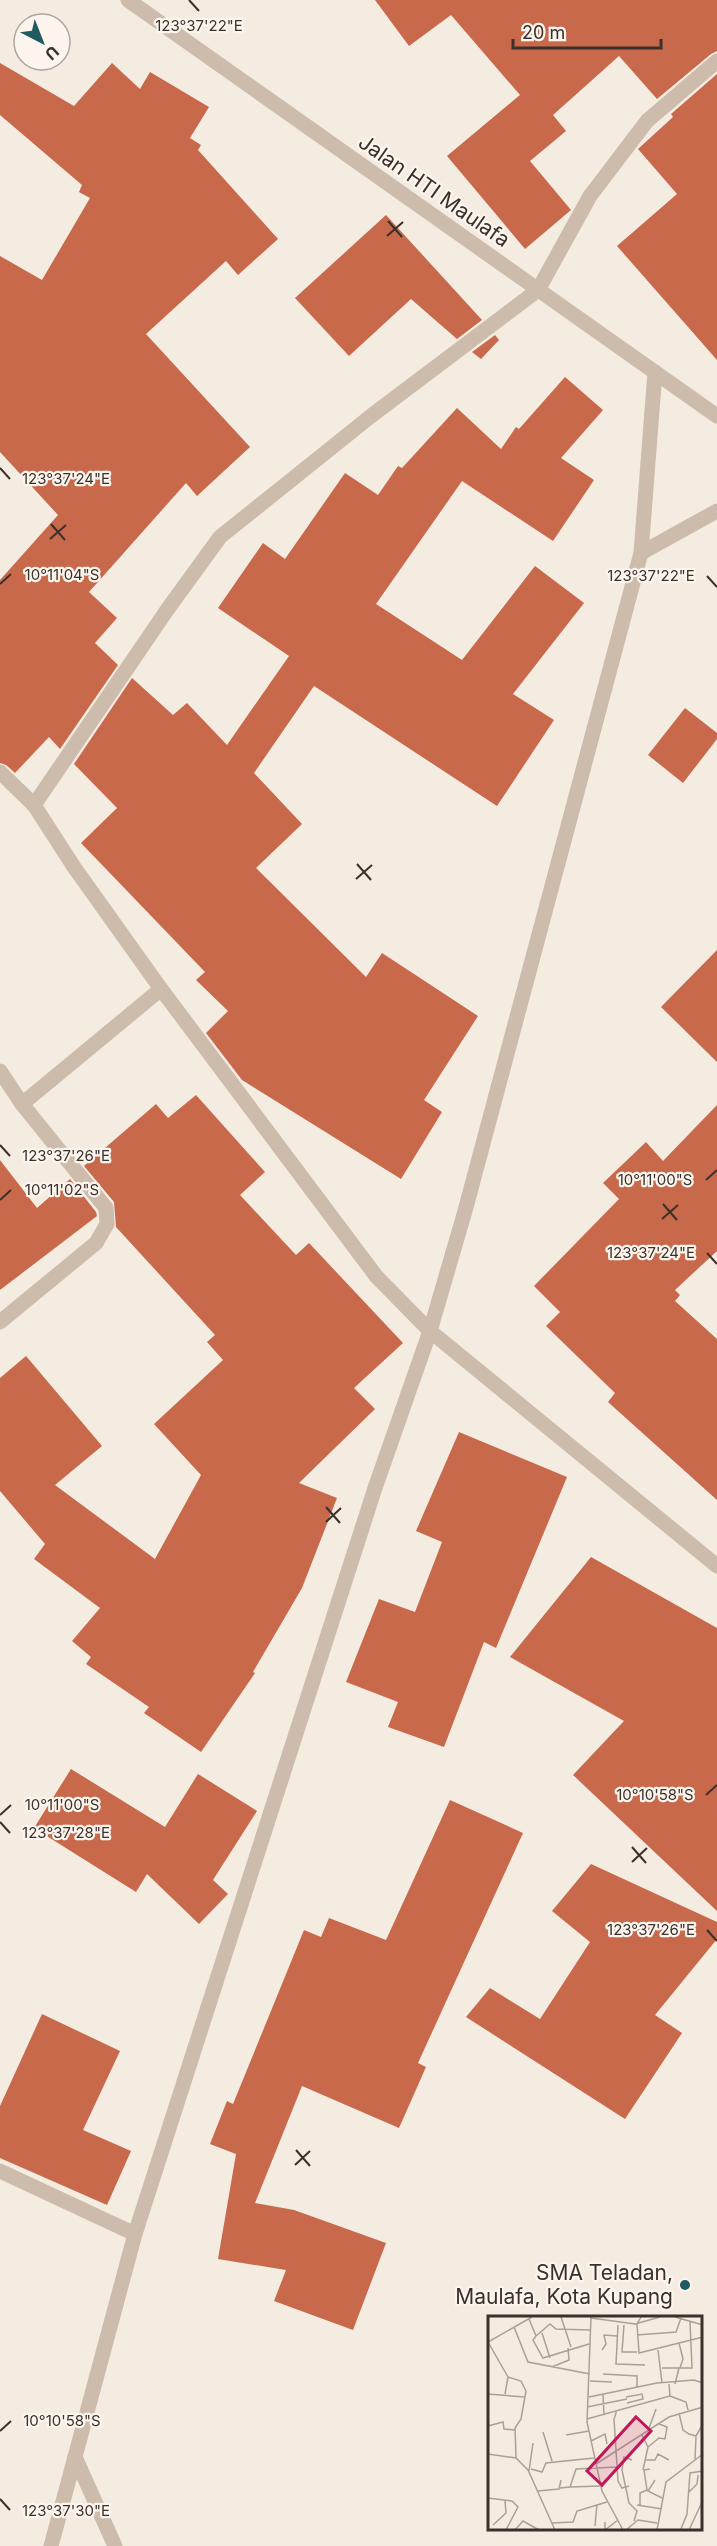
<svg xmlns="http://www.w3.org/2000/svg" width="717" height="2546" font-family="Inter,sans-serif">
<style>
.building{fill:#c8694b}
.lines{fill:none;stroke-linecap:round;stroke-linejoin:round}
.minor{stroke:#cdbbac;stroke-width:15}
.tertiary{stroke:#cdbbac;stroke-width:15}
.ticks{fill:none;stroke:#3b302b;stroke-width:2}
.poi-dot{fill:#1f5a5e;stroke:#fbf5ee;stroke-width:2}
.labels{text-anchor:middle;stroke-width:4.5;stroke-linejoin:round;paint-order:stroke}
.street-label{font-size:21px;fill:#3b302b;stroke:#fbf5ee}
.poi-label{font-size:21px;fill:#3b302b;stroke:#fbf5ee;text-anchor:end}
.inset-road{fill:none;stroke:#aaa098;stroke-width:1.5}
.view{fill:#c2185b;fill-opacity:0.15;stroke:#c2185b;stroke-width:3}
.inset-edge{fill:none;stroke:#3b302b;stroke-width:3}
.ticks-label{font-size:15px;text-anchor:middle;fill:#3b302b;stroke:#fbf5ee;stroke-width:4.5;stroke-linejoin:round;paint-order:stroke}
</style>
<rect width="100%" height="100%" fill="#f4ebe1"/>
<g class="building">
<path d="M 375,0 L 717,0 L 717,51 L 711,54 L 657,99 L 619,56 L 553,115 L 566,131 L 530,161 L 571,210 L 525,249 L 447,156 L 520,95 L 451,15 L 409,46 Z"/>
<path d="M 0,63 L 74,106 L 112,63 L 140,89 L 150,72 L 209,107 L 190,138 L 201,145 L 198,150 L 278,239 L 238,275 L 226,261 L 146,334 L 250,447 L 197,496 L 186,483 L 89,592 L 117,618 L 95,643 L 118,665 L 60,749 L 49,737 L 15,773 L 6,765 L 0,763 L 0,580 L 58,515 L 0,452 L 0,256 L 42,280 L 90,198 L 79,192 L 82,185 L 0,115 Z"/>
<path d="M 717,74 L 717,360 L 617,246 L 677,194 L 638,149 L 673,117 L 671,114 Z"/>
<path d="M 386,215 L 482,320 L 457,339 L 411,299 L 349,356 L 295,298 Z"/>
<path d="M 495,335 L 499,340 L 481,359 L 472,352 Z"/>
<path d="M 565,377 L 603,410 L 561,458 L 594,480 L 553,541 L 462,481 L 376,604 L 462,660 L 535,566 L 584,603 L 513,694 L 554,720 L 497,806 L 314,686 L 254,773 L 302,824 L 256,868 L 366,977 L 382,953 L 478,1016 L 424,1100 L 442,1112 L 401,1179 L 242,1080 L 206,1033 L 228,1011 L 196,980 L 205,972 L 81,843 L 117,808 L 74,764 L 132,678 L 173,715 L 187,703 L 227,745 L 289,656 L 218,608 L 263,543 L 285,559 L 345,473 L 378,495 L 398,466 L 402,468 L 457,408 L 501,449 L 516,427 L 519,429 Z"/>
<path d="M 685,708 L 717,733 L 717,739 L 683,783 L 648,755 Z"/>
<path d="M 717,950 L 717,1062 L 661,1007 Z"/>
<path d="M 196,1095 L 265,1172 L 240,1195 L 296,1255 L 309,1243 L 403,1343 L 354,1388 L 375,1409 L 299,1483 L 337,1498 L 302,1588 L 253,1672 L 255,1673 L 201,1752 L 144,1713 L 149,1707 L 86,1664 L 91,1657 L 72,1641 L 100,1608 L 34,1559 L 45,1544 L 0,1491 L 0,1378 L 26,1356 L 102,1446 L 55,1485 L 155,1559 L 201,1475 L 154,1424 L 223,1360 L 207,1342 L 215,1335 L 116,1227 L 114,1202 L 84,1166 L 156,1104 L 168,1118 Z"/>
<path d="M 717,1105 L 717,1251 L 675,1290 L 680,1295 L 675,1301 L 717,1339 L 717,1500 L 608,1402 L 615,1393 L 546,1326 L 560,1312 L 534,1286 L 619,1199 L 603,1183 L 646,1142 L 663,1161 Z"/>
<path d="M 0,1160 L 37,1208 L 70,1179 L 96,1212 L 97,1216 L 0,1290 Z"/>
<path d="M 459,1432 L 567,1477 L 496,1648 L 484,1642 L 444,1747 L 388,1727 L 398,1702 L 346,1682 L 379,1599 L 415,1612 L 442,1542 L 416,1531 Z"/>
<path d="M 591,1557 L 717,1628 L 717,1911 L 573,1775 L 624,1721 L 510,1657 Z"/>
<path d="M 71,1769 L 165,1827 L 198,1774 L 257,1811 L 213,1880 L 228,1894 L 199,1924 L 147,1874 L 136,1892 L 34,1828 Z"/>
<path d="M 450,1800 L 523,1833 L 418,2063 L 426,2067 L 399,2128 L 302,2086 L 255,2203 L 294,2210 L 386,2243 L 353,2330 L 274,2301 L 286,2270 L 218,2259 L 236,2154 L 210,2144 L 227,2101 L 233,2104 L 304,1930 L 321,1937 L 329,1918 L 386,1940 Z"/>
<path d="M 591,1864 L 717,1922 L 717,1939 L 655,2015 L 682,2033 L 625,2119 L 466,2017 L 490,1988 L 540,2019 L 590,1942 L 552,1911 Z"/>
<path d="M 42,2014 L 120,2051 L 83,2130 L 131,2151 L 107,2205 L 0,2158 L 0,2106 Z"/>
</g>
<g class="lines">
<g class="minor">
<path d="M 641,553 L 717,511"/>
<path d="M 0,772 L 34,805 L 74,867 L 161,989 L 376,1276 L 430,1331 L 717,1566"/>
<path d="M 34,805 L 167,610 L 220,537 L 371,416 L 538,290 L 590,196 L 647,121 L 717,61"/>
<path d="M 0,1071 L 22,1104 L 106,1208 L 107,1224 L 96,1243 L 0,1322"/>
<path d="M 22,1104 L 161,989"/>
<path d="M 0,2171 L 135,2234"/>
<path d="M 75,2457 L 115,2546"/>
<path d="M 51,2546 L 135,2234 L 375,1488 L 430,1331 L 465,1211 L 641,553 L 655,372"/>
</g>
<path class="tertiary" d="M 128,0 L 717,416"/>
</g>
<path class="ticks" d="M 189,0 L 199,11M 388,221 L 402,237M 387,236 L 403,222M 0,468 L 10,479M 51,524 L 65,540M 50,539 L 66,525M 707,576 L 717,587M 0,584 L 11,574M 357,864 L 371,880M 356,879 L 372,865M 0,1145 L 10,1156M 706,1180 L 717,1170M 0,1200 L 11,1190M 663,1204 L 677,1220M 662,1219 L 678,1205M 707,1253 L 717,1264M 326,1507 L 340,1523M 326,1522 L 341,1508M 706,1795 L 717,1785M 0,1815 L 11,1805M 0,1822 L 10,1833M 632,1847 L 646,1863M 632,1862 L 647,1848M 707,1930 L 717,1941M 296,2150 L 310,2166M 295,2165 L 310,2151M 0,2431 L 11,2421M 0,2499 L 10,2510"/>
<circle class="poi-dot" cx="685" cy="2285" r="6"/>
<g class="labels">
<g class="street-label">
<text transform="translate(434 191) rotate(35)" y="7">Jalan HTI Maulafa</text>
</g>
<g class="poi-label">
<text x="673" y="2280">SMA Teladan,<tspan x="673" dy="24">Maulafa, Kota Kupang</tspan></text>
</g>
</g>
<g transform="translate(488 2316)">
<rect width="214" height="214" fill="#f4ebe1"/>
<path class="inset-road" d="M 73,1 L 83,31M 103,1 L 99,106 L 114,175 L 135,214M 153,1 L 149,8 L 151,37 L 215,21M 187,1 L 215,9M 103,2 L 147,8 L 172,1M 41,3 L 48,20 L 45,24 L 55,42 L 101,28M 130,9 L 128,48 L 157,49M 136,9 L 134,36 L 149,36M 26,11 L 40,46 L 102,58M 54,17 L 62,42M 149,19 L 188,16 L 193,2M 48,20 L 62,8 L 68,13 L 102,14M 0,26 L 20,61M 0,26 L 44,1M 114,34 L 118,28 L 116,19 L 129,20M 170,34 L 174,67M 64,51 L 81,44 L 80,32M 174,52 L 192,52 L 195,43 L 191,27M 115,58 L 149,60 L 149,71M 102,65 L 124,66M 187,68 L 191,52 L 204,52 L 202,6M 0,78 L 36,81M 17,78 L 20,61 L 33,65 L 38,75 L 33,103 L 27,112 L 28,142M 115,79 L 116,98M 182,80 L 198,86 L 200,94M 101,81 L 169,67 L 206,64 L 215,67M 138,81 L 154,78 L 155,83 L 139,87M 99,91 L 139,83M 129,94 L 126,103 L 130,165 L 134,172 L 141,170M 191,97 L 195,114 L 201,118 L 208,120 L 215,108M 99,103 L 182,80 L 181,68M 0,110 L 15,106 L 16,113 L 27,114M 160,115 L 168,93M 55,116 L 64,145M 78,119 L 101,115M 154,119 L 160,131 L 155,154M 103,125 L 117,118 L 119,128M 160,131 L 171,122 L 177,123 L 179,111 L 171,108M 0,138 L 28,142 L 40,154 L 67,214M 207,143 L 208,121M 144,144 L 136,141 L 134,154 L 141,187 L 149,195 L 146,205M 157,144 L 167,144 L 170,138 L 181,144M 108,148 L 181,101 L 215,91M 43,153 L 54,156 L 58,147 L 106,142M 41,155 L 45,127M 167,164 L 160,175 L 174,182M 82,171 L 112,170M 72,172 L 82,171 L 88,153 L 129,151M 50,175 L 71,173 L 73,164M 201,176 L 209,168 L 210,159M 0,182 L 24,185 L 30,191 L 18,214M 149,189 L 174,193M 152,190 L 152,177 L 159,174 L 156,154 L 162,153M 117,206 L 117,214 L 130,204M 64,207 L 85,206 L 89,195 L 119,186M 5,209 L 18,197 L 17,185M 107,210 L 109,188M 193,213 L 199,198 L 202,157 L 215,155M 27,214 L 35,205 L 51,214M 138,214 L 150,204 L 169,207M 169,214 L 178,166 L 215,138M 201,214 L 215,184"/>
<path class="view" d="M 148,101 L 163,115 L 114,169 L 99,155 Z"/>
<rect width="214" height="214" class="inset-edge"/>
</g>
<g class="ticks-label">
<text x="199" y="31">123°37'22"E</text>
<text x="66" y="484">123°37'24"E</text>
<text x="62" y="580">10°11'04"S</text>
<text x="651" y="581">123°37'22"E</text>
<text x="66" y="1161">123°37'26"E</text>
<text x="655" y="1185">10°11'00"S</text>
<text x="62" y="1195">10°11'02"S</text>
<text x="651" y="1258">123°37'24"E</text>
<text x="655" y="1800">10°10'58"S</text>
<text x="62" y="1810">10°11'00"S</text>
<text x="66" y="1838">123°37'28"E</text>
<text x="651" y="1935">123°37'26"E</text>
<text x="62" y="2426">10°10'58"S</text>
<text x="66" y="2516">123°37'30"E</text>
</g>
<g transform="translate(42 42) rotate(138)"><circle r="28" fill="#fbf5ee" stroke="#aea6a0" stroke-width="1.5"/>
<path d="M0-4.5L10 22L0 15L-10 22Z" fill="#1f5a5e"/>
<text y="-9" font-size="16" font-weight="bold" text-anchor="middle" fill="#3b302b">U</text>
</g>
<path d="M513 39v9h148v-9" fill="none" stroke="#3b302b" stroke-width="3"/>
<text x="522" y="39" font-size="18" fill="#3b302b" stroke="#fbf5ee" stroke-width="4.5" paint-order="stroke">20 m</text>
</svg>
